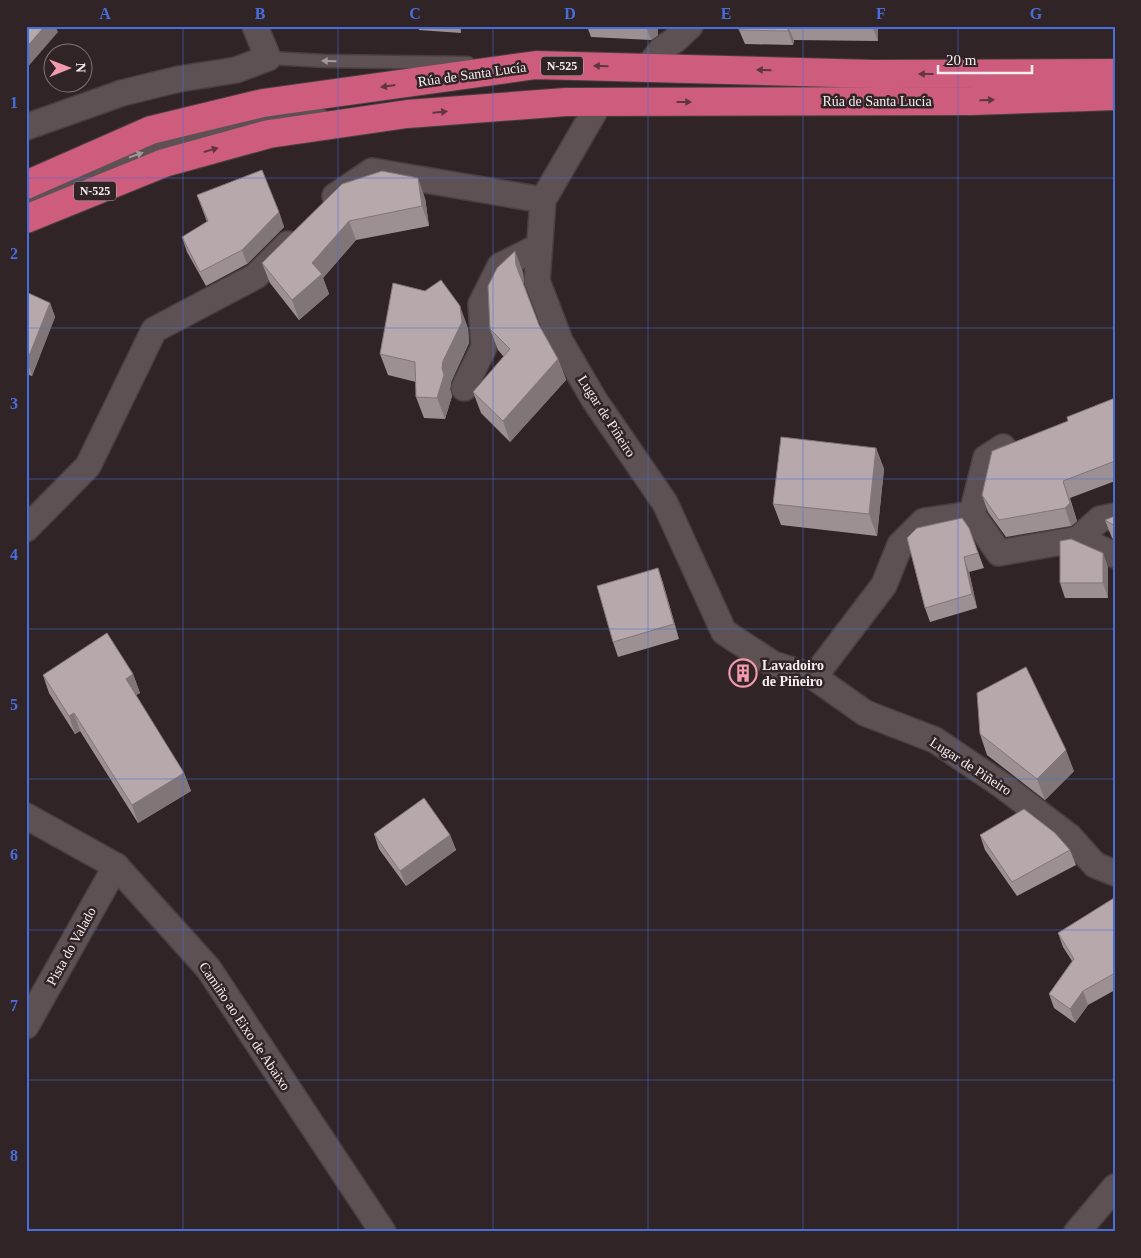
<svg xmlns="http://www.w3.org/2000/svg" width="1141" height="1258" font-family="'Times New Roman',serif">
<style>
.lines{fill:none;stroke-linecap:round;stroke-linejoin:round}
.service-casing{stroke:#493f41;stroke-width:15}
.minor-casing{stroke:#493f41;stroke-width:28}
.trunk-casing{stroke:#493f41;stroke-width:30}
.service{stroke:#5e5154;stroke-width:12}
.minor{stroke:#5e5154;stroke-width:25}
.trunk{stroke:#ce5c7d;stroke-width:28}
.wall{fill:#9d9093}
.shaded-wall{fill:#807678}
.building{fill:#b7a8ab;stroke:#807678}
.oneway{fill:#a2989a}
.oneway2{fill:#5f3541}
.grid{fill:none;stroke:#486edd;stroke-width:1;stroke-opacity:0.55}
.labels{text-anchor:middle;stroke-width:5;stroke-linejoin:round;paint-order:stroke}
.shield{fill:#302427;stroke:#bbb1b4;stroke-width:1}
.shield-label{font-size:12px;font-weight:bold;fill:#f6eef0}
.street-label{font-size:14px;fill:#f6eef0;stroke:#302427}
.poi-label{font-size:14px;font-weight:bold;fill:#f6eef0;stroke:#302427;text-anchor:start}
.neatline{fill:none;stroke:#486edd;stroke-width:2}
.grid-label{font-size:16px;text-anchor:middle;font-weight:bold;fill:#486edd}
</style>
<rect width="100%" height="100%" fill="#302427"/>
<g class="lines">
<g class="service-casing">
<path id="service" d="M 268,58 L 326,61 L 468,63"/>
</g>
<g class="minor-casing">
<g id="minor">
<path d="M 648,67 L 662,49 L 675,40 L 690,26"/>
<path d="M 600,102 L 543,200 L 537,281 L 560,341 L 595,401 L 665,503 L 724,632 L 773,664 L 814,677 L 865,713 L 935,740 L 1003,786 L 1070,837 L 1095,865 L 1115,873"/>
<path d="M 26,127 L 122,93 L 179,79 L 236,70 L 268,58 L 255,26"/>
<path d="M 335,196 L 372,171 L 543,200"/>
<path d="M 26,200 C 67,180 111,164 154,149 C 205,131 262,109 317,120"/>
<path d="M 464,388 L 484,347 L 481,304 L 500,266 L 538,247"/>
<path d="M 1003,447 L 986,458 L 972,514 L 999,553 L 1078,539 L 1115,555"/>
<path d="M 26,529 L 88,466 L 154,330 L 256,276 L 288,244"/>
<path d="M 1078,539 L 1100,519 L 1115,516"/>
<path d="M 814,677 L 884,585 L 900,545 L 924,521 L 972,514"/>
<path d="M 26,816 L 116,866 L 208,968 L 383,1232"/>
<path d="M 26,1026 L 116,866"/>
<path d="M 1077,1232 L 1115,1187"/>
</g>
</g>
<g class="trunk-casing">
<g id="trunk">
<path d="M 26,185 L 151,130 L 263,103 L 536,65 L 873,74 L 1115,73"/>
<path d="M 26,219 L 164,163 L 269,134 L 407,114 L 566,102 L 971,101 L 1115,96"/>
</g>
</g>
<use href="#service" class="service"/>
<use href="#minor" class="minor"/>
<use href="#trunk" class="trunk"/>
</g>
<g class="wall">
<path d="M 418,26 L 461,26 L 461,33 L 419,30 Z"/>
<path d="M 587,26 L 658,26 L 658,35 L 651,40 L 591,37 Z"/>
<path d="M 739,26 L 878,26 L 878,41 L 794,40 L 793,45 L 745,44 L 739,30 Z"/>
<path d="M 342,184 L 425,198 L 429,226 L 356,240 L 323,278 L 329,294 L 299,320 L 270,283 L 262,263 Z"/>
<path d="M 197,195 L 279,212 L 284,227 L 247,264 L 206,286 L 187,252 L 182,237 L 207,222 Z"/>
<path d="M 523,272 L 524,285 L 539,325 L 558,359 L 566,380 L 510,442 L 481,413 L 473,392 L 504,357 L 498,350 L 490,329 Z"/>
<path d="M 26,292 L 50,303 L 55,317 L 32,376 L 26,374 Z"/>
<path d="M 468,328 L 469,343 L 451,382 L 450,389 L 452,396 L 445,419 L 424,418 L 416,397 L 416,382 L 388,375 L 380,354 Z"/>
<path d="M 1115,398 L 1115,481 L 1070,498 L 1077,521 L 1071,526 L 1006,537 L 988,512 L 982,495 L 1068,421 Z"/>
<path d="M 876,448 L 884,469 L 877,536 L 781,525 L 773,504 Z"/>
<path d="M 1115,516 L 1115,540 L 1112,538 L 1105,520 Z"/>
<path d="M 969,528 L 984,568 L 969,572 L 977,608 L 930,622 L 925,608 Z"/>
<path d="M 1103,553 L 1108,568 L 1108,598 L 1065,598 L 1060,583 Z"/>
<path d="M 658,568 L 663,583 L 679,639 L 618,657 L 613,642 Z"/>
<path d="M 133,674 L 140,693 L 136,695 L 184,773 L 191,791 L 138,823 L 80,731 L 75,734 L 49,693 L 43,675 Z"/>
<path d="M 980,734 L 1074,771 L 1045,800 L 987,755 Z"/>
<path d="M 374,834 L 450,835 L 456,850 L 406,886 L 379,849 Z"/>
<path d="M 980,835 L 1070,850 L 1076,865 L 1017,896 L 985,850 Z"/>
<path d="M 1115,899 L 1115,990 L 1088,1005 L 1075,1023 L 1054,1008 L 1049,994 L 1072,961 L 1063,947 L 1058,933 Z"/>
</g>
<g class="shaded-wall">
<path d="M 45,26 L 55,26 L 58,32 L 26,69 L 26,48 Z"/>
<path d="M 459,26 L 461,26 L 461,33 Z"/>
<path d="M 646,26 L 658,26 L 658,35 L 651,40 Z"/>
<path d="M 788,26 L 794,40 L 793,45 L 788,31 Z"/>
<path d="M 872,26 L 878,26 L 878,41 Z"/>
<path d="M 418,178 L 425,198 L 429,226 L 422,206 Z"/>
<path d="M 279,212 L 284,227 L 247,264 L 242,250 Z"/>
<path d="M 349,221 L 356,240 L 323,278 L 329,294 L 299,320 L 292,300 L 312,263 Z"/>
<path d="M 515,251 L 523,272 L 524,286 L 516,265 Z"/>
<path d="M 50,303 L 55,317 L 32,376 L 27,361 Z"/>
<path d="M 460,306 L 468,328 L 469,343 L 451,382 L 450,389 L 452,396 L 445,419 L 437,398 L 443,361 Z"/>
<path d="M 558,359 L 566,380 L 510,442 L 503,421 Z"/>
<path d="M 876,448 L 884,469 L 877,536 L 869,514 Z"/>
<path d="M 1063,481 L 1077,521 L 1071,526 L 1065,508 Z"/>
<path d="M 1103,553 L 1108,568 L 1108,598 L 1103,583 Z"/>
<path d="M 964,557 L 969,572 L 977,608 L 972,594 Z"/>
<path d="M 658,568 L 663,583 L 679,639 L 674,624 Z"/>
<path d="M 133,674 L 140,693 L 132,697 L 126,679 Z"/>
<path d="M 74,713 L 80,731 L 75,734 L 69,716 Z"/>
<path d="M 1066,750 L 1074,771 L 1045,800 L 1037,779 Z"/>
<path d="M 184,773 L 191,791 L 138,823 L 132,805 Z"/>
<path d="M 450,835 L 456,850 L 406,886 L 400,871 Z"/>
<path d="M 1083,991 L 1088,1005 L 1075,1023 L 1070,1009 Z"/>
</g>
<g class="building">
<path d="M 26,26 L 45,26 L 26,48 Z"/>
<path d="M 739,26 L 788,26 L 788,31 L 739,30 Z"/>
<path d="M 262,170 L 279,212 L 242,250 L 200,272 L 182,237 L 208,221 L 197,195 Z"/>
<path d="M 382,171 L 418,178 L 422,206 L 349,221 L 312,263 L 322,274 L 292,300 L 262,263 L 342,184 Z"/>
<path d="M 515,251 L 516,265 L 539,325 L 558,359 L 503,421 L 473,392 L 510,349 L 490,329 L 488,286 L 497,268 Z"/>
<path d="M 441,280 L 460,306 L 462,322 L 443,361 L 442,368 L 444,375 L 437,398 L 416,397 L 415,362 L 380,354 L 393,283 L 425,291 Z"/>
<path d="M 26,292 L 50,303 L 27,361 L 26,361 Z"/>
<path d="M 1115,398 L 1115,461 L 1063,481 L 1070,503 L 1065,508 L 999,520 L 982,495 L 992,451 L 1068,421 L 1067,417 Z"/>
<path d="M 781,437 L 876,448 L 869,514 L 773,504 Z"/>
<path d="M 1115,516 L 1115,526 L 1105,520 Z"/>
<path d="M 962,518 L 969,528 L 978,553 L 964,557 L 972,594 L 925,608 L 907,538 L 917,528 Z"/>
<path d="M 1071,539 L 1103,553 L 1103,583 L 1060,583 L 1060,541 Z"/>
<path d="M 658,568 L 674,624 L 613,642 L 597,586 Z"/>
<path d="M 107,633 L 133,674 L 126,679 L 184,773 L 132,805 L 74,713 L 69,716 L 43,675 Z"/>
<path d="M 1026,667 L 1066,750 L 1037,779 L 980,734 L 977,693 Z"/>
<path d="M 424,798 L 450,835 L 400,871 L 374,834 Z"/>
<path d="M 1024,809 L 1055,833 L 1070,850 L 1012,882 L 980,835 Z"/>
<path d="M 1114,898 L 1115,973 L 1083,991 L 1070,1009 L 1049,994 L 1074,959 L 1058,933 Z"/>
</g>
<defs><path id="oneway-solid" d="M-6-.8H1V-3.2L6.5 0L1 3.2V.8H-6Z" transform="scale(1.25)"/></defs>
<g class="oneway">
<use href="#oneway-solid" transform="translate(329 61) rotate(-179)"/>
<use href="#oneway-solid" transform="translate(136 155) rotate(-19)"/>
</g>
<g class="oneway2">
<use href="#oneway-solid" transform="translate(601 66) rotate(-179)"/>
<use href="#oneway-solid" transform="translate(764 70) rotate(-178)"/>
<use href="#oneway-solid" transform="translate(926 74) rotate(180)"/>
<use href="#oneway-solid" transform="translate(388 86) rotate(172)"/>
<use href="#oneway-solid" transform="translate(987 100) rotate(-2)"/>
<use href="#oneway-solid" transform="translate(684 102)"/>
<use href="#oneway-solid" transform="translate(440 112) rotate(-5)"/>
<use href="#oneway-solid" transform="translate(211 150) rotate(-16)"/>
</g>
<path class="grid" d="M 183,26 L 183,1232M 338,26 L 338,1232M 493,26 L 493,1232M 648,26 L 648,1232M 803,26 L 803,1232M 958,26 L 958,1232M 26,178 L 1115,178M 26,328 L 1115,328M 26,479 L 1115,479M 26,629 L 1115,629M 26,779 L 1115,779M 26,930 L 1115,930M 26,1080 L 1115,1080"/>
<defs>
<g id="building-ring" transform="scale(1.4375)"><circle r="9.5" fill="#302427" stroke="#f29aae" stroke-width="1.5"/><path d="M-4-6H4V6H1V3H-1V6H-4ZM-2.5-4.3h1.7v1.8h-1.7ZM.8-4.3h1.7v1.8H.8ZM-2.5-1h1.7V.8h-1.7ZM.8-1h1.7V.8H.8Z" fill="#f29aae"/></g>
</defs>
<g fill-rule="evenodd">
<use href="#building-ring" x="743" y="673"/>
</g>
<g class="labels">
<g class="shield">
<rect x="541" y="56.5" width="42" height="19" rx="4"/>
<rect x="74" y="181.5" width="42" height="19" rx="4"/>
</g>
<g class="shield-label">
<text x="562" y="70">N-525</text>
<text x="95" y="195">N-525</text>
</g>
<g class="street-label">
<text transform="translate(472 74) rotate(-8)" y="5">Rúa de Santa Lucía</text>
<text x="877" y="106">Rúa de Santa Lucía</text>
<text transform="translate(607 416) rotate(57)" y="5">Lugar de Piñeiro</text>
<text transform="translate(971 766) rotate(33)" y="5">Lugar de Piñeiro</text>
<text transform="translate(71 946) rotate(-61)" y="5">Pista do Valado</text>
<text transform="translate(245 1026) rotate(56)" y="5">Camiño ao Eixo de Abaixo</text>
</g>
<g class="poi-label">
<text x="762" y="670">Lavadoiro<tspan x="762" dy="16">de Piñeiro</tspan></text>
</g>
</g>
<rect width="1141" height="1258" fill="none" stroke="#302427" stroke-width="55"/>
<g transform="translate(68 68) rotate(89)"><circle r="24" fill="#302427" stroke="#7f7577"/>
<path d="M0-4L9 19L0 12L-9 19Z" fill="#f29aae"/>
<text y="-8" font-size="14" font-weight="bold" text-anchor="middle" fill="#f6eef0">N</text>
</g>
<path d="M938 65v8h94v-8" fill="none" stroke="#f6eef0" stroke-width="2.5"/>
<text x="946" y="65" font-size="15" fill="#f6eef0" stroke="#302427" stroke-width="4" paint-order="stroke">20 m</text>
<rect x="28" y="28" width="1086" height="1202" class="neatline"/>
<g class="grid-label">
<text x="105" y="19">A</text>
<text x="260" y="19">B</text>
<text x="415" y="19">C</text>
<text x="570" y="19">D</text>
<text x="726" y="19">E</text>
<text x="881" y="19">F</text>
<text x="1036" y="19">G</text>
<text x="14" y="108">1</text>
<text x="14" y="259">2</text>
<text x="14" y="409">3</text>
<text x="14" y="560">4</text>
<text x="14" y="710">5</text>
<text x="14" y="860">6</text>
<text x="14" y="1011">7</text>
<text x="14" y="1161">8</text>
</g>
</svg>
